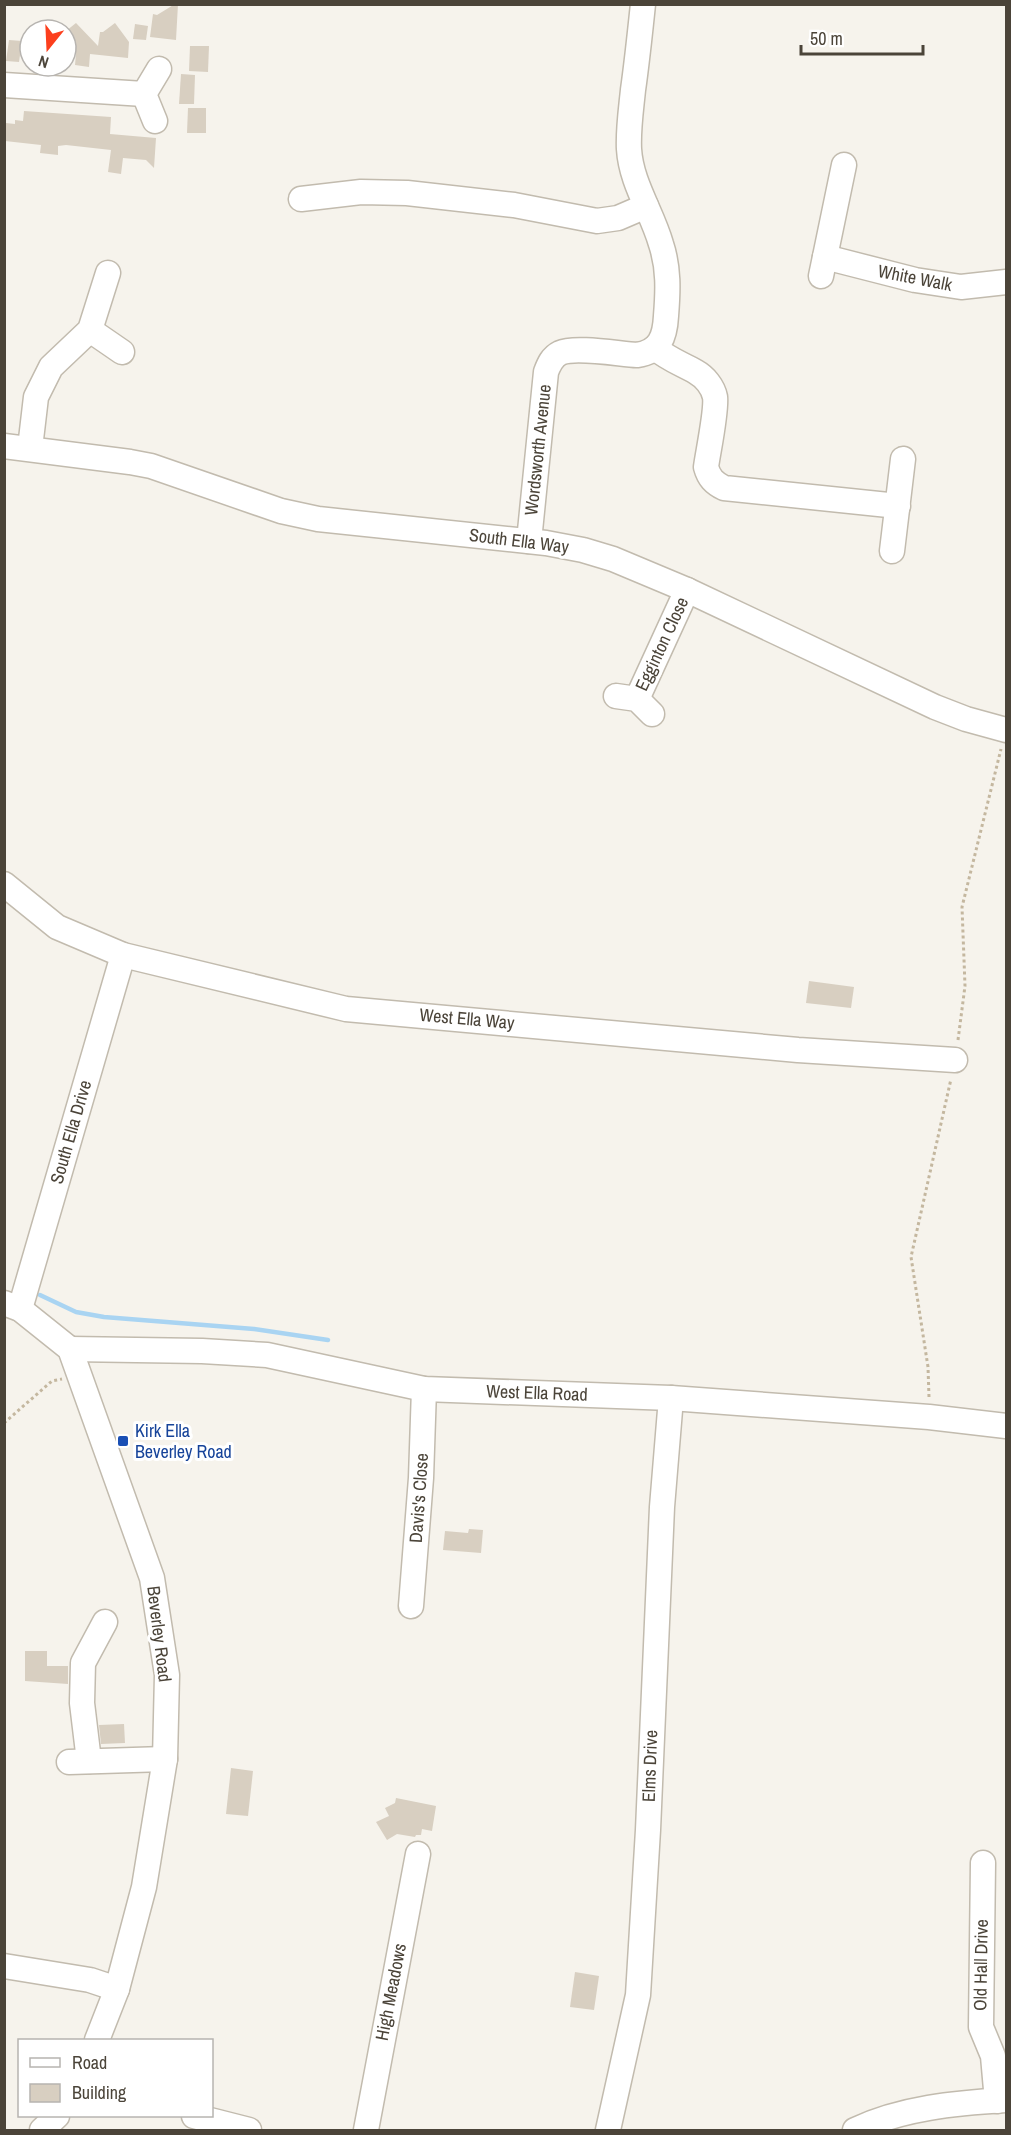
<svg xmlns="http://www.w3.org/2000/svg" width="1011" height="2135" font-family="'Archivo Narrow',sans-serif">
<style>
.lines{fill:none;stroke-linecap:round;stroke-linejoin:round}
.stream{stroke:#a9d4f2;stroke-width:4.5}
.building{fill:#d8cfc1}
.minor-casing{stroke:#c2bbae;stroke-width:27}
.path{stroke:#c4b79f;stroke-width:3;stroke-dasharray:3 3;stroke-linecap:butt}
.minor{stroke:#fff;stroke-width:24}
.transit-dot{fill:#1a4fb4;stroke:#fff;stroke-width:2}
.labels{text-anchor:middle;stroke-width:6;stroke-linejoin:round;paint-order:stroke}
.street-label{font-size:18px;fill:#4b4439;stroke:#fff}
.transit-label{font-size:18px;fill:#164399;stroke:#fff;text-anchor:start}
</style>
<rect width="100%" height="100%" fill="#f6f3ec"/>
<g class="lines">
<path class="stream" d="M 40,1295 L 76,1312 L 104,1317 L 254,1329 L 328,1340"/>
</g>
<g class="building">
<path d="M 175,4 L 178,4 L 176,40 L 150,37 L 153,14 L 157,15 Z"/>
<path d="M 76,23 L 98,46 L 100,32 L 103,32 L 115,23 L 129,42 L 128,58 L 90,54 L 89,67 L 75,65 L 76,54 L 68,53 L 68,50 L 66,50 L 66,31 Z"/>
<path d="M 135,24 L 148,26 L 146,40 L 133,39 Z"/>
<path d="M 9,40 L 22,41 L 19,62 L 6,61 Z"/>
<path d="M 190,46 L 209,46 L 208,72 L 189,71 Z"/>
<path d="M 181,74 L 195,75 L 194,104 L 179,104 Z"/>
<path d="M 188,108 L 206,108 L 206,133 L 187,133 Z"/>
<path d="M 24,111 L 111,117 L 110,134 L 156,138 L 154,168 L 146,160 L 123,158 L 121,174 L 108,172 L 111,150 L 66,145 L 58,146 L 58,155 L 40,153 L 41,145 L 5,141 L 6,123 L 15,124 L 15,120 L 23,121 Z"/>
<path d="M 809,981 L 854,987 L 851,1008 L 806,1003 Z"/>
<path d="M 469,1529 L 483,1530 L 481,1553 L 443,1550 L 445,1531 L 468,1533 Z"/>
<path d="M 25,1651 L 47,1651 L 47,1666 L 68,1666 L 68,1684 L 25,1681 Z"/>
<path d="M 124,1724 L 125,1743 L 101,1744 L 99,1725 Z"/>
<path d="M 231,1768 L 253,1771 L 248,1816 L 226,1814 Z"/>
<path d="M 396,1798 L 436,1806 L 432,1831 L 422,1829 L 421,1835 L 416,1835 L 415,1837 L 397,1834 L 387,1840 L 376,1822 L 389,1816 L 385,1808 L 395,1803 Z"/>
<path d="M 575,1972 L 599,1976 L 594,2010 L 570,2007 Z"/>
</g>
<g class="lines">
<g class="minor-casing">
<g id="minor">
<path d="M 4,85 L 144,94"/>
<path d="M 155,121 L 144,94 L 159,69"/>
<path d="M 301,199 L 361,192 L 407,193 L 514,205 L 597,221 L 618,218 L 646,206"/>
<path d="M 825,257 L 915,280 L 961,287 L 1006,282"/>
<path d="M 821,276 L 844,165"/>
<path d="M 90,330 L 122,352"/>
<path d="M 655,348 C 668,359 682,364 696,372 C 705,377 713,387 715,397 C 717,410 708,452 706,467 C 709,478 714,483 724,488 L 898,506"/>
<path d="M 4,446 L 130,462 L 151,466 L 281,511 L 318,519 L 546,543 L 583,550 L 613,559 L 687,590 L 935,707 L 966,719 L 1006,730"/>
<path d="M 30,448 L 36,397 L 51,367 L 90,330 L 108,273"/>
<path d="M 529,541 L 546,372 C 549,364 552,357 560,353 C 575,346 619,354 637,355 C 660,352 665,336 666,316 C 668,291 669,268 661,244 C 652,212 631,183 629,149 C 628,130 631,110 633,90 C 637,62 640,33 643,4"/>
<path d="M 892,551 L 903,459"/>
<path d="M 616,696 L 637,699 L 652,714"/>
<path d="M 637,699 L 687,590"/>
<path d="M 4,884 L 57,927 L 123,955 L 346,1009 L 798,1050 L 955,1060"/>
<path d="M 4,1303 L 20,1309 L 70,1349 L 152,1578 L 167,1675 L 165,1759 L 144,1887 L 117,1989 L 97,2040"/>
<path d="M 20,1309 L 123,955"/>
<path d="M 70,1349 L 202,1351 L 267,1355 L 424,1389 L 671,1398 L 929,1417 L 1006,1426"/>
<path d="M 411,1606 L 421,1478 L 424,1389"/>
<path d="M 89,1761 L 82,1703 L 83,1663 L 105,1622"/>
<path d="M 69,1762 L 165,1759"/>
<path d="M 983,1863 L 981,2027 L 993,2056 L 997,2101"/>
<path d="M 4,1966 L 90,1980 L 117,1989"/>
<path d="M 194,2116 L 249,2130"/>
<path d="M 42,2130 L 57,2116"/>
<path d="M 366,2130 L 418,1854"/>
<path d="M 608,2130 L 638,1995 L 648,1830 L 662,1507 L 671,1398"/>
<path d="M 855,2130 C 902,2108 955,2103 1006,2100"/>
</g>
</g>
<g class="path">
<path d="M 958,1040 L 965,986 L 962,907 L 1001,749"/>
<path d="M 929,1397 L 928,1367 L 911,1257 L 951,1079"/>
<path d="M 4,1423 L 52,1381 L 62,1379"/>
</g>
<use href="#minor" class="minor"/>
</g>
<rect class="transit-dot" x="117" y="1435" width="12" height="12" rx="3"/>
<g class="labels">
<g class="street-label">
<text transform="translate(915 278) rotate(11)" y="6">White Walk</text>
<text transform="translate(538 450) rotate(-84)" y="6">Wordsworth Avenue</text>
<text transform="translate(519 541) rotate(7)" y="6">South Ella Way</text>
<text transform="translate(662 644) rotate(-65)" y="6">Egginton Close</text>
<text transform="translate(467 1019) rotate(5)" y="6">West Ella Way</text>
<text transform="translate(71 1132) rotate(-74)" y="6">South Ella Drive</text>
<text transform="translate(537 1393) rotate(2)" y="6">West Ella Road</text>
<text transform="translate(419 1498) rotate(-86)" y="6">Davis's Close</text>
<text transform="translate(159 1634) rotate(83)" y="6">Beverley Road</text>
<text transform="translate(650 1766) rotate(-88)" y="6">Elms Drive</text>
<text transform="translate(981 1965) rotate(-89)" y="6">Old Hall Drive</text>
<text transform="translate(391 1992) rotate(-79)" y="6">High Meadows</text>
</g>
<g class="transit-label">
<text x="135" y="1437">Kirk Ella<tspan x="135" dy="21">Beverley Road</tspan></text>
</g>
</g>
<rect width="1011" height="2135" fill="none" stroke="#4b4439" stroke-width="12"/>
<rect x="18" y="2039" width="195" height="78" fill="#ffffff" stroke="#b7b4b0" stroke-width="1.5"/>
<rect x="30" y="2058" width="30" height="9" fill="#ffffff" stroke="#b7b4b0" stroke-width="1.5"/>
<text x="72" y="2069" font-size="18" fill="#4b4439">Road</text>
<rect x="30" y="2084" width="30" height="18" fill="#d8cfc1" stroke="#b7b4b0" stroke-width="1.5"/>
<text x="72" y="2099" font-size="18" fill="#4b4439">Building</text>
<g transform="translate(48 48) rotate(198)"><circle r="28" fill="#ffffff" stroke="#b7b4b0" stroke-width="1.5"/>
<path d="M0-4.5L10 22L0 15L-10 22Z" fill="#fc3f1d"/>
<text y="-9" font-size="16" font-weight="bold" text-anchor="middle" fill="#4b4439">N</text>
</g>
<path d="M801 45v9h122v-9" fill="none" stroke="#4b4439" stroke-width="3"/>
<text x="810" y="45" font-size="18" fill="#4b4439" stroke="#ffffff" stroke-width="4.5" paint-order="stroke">50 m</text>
</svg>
